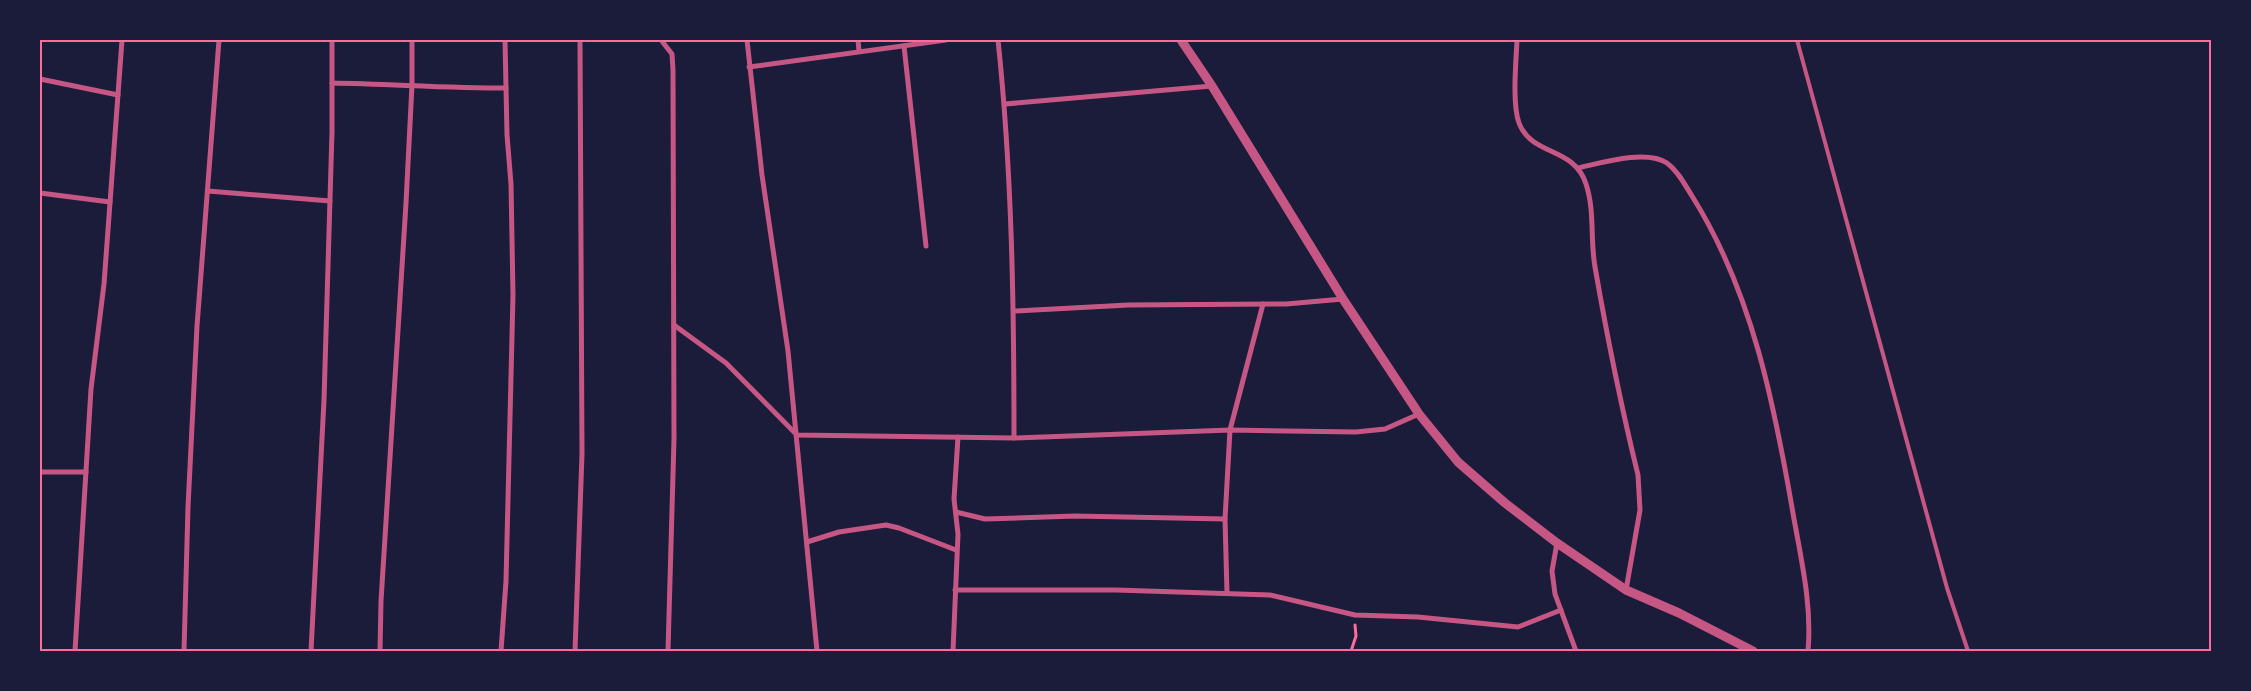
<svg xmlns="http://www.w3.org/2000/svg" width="2251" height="691" font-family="'Alegreya Sans',sans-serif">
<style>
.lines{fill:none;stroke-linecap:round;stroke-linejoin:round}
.path{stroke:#ff6b9d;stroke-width:3}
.service{stroke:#c65784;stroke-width:4}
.minor{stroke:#c65784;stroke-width:5}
.tertiary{stroke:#c65784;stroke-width:9}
.neatline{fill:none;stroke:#ff6b9d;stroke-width:2}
</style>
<rect width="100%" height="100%" fill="#1b1b3a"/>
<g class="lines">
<path class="path" d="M 1351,651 L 1356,636 L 1355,625"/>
<path class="service" d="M 1797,40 L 1947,588 L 1968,651"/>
<g class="minor">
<path d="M 661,40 L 672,54 L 673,70 L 674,439 L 668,651"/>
<path d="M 747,40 L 762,175 L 788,351 L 817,651"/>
<path d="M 858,40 L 859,51"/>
<path d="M 998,40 C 1012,172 1014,305 1014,438"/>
<path d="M 1517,40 C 1516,62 1512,104 1519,123 C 1532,157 1574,146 1586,184 C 1595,211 1590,239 1595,267 C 1607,336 1621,406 1638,475 L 1640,510 L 1626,590"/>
<path d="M 904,46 L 926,246"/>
<path d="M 749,67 L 946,40"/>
<path d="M 40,79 L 118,95"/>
<path d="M 332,83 C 390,84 448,88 506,88"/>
<path d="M 1005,104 L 1212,86"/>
<path d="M 1578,168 C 1601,163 1646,149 1667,163 C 1678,171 1685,185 1692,196 C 1753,293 1775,408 1794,519 C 1802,563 1812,607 1808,651"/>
<path d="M 208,191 L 330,201"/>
<path d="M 40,193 L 110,202"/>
<path d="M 1014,311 L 1128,305 L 1286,304 L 1343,299"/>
<path d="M 674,325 L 726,363 L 797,435 L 1014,438 L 1230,430 L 1356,432 L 1385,429 L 1419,414"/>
<path d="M 40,472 L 86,472"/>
<path d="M 956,512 L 985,519 L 1075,516 L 1225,519"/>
<path d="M 807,542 L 839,532 L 886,525 L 899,528 L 956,550"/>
<path d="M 1557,543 L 1552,571 L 1555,594 L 1576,651"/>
<path d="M 955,590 L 1116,590 L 1270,595 L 1355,615 L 1418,617 L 1518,627 L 1561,610"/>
<path d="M 1227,593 L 1225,519 L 1230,430 L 1263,304"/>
<path d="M 75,651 L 91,389 L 104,284 L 122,40"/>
<path d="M 184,651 L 188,507 L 197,326 L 219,40"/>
<path d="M 311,651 L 324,400 L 332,132 L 332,40"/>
<path d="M 380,651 L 381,601 L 406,203 L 412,85 L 412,40"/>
<path d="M 501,651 L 506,581 L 513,295 L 511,184 L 507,135 L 505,40"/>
<path d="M 575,651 L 582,454 L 580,40"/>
<path d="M 953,651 L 958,534 L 954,499 L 958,437"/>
</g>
<path class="tertiary" d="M 1181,40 L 1212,86 L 1343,299 L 1419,414 L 1458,462 L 1505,503 L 1557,543 L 1626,590 L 1679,613 L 1753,651"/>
</g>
<rect width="2251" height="691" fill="none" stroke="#1b1b3a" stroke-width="82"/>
<rect x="41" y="41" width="2169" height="609" class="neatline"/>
</svg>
